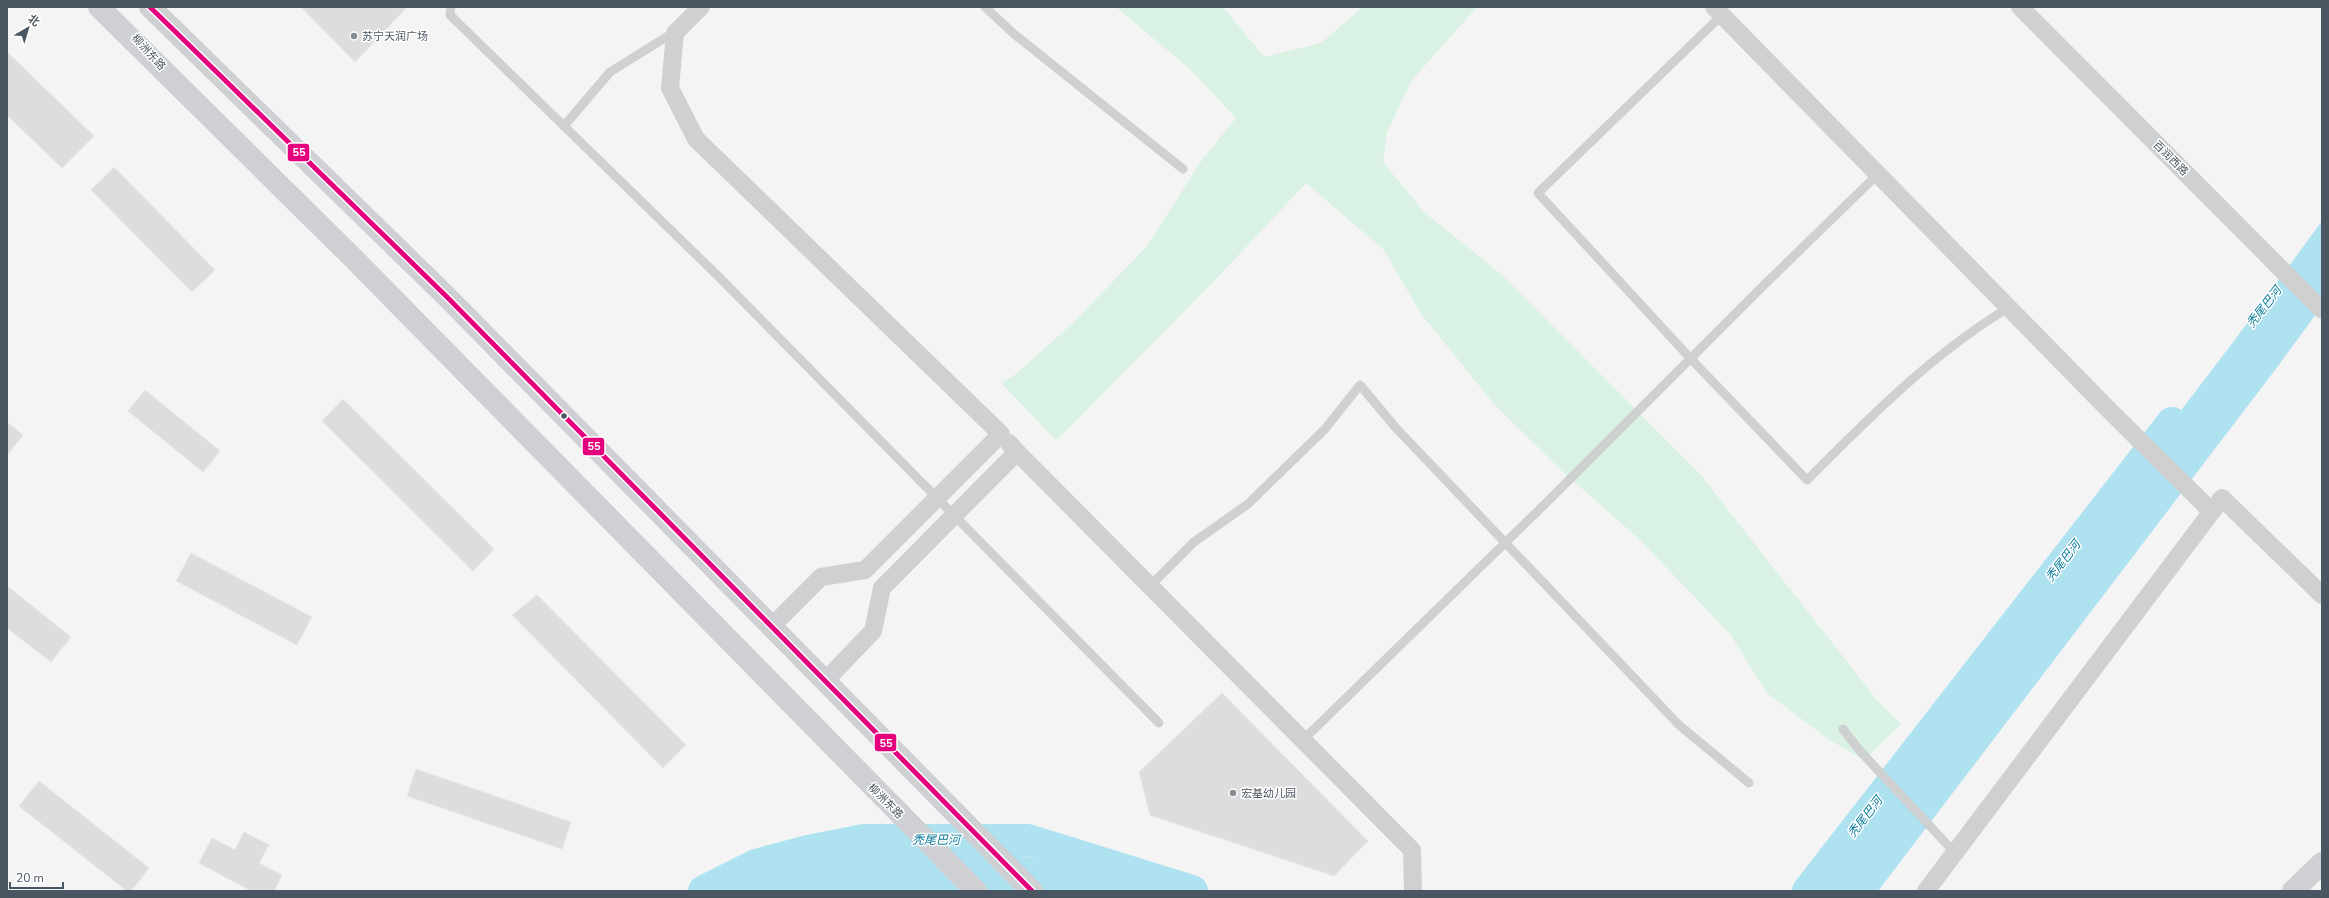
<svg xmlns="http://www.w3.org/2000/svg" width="2329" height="898" font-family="'Nunito Sans','Noto Sans SC',sans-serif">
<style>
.green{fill:#d9f2e3}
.water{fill:#aee2f0}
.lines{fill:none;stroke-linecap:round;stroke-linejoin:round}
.river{stroke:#aee2f0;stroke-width:32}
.building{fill:#ddddde;stroke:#e5e6e7}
.lane{stroke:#ced0d2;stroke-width:9}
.street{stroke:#ced0d2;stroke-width:18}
.secondary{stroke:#ced0d4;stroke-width:22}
.bus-1-casing{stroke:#fff;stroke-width:8}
.bus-1{stroke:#e5007d;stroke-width:5}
.poi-dot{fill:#868d94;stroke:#fff;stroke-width:1.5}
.bus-dot{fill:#4a5661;stroke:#fff;stroke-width:1.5}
.labels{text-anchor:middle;stroke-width:3;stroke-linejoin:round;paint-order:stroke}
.poi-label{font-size:11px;fill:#4a5661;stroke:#fff;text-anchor:start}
.street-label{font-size:11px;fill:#4a5661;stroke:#fff}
.water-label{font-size:12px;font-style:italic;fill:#0c7c9b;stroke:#fff}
.line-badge{stroke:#fff;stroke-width:1.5}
.badge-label{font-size:11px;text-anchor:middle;font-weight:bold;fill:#fff}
</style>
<rect width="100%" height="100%" fill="#f4f4f4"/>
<path class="green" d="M 1116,7 L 1223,7 L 1264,57 L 1321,43 L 1363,7 L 1477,7 L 1412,80 L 1387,132 L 1383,162 L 1424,212 L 1502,275 L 1699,473 L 1877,700 L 1901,724 L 1864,760 L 1828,739 L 1767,693 L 1730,634 L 1639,539 L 1561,470 L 1494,404 L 1422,315 L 1383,249 L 1306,183 L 1217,278 L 1058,439 L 1054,438 L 1001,383 L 1016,374 L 1073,323 L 1147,246 L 1202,160 L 1236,118 L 1191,70 Z"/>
<g class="water">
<path d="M 2322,221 L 2322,306 L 2275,370 L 1878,891 L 1814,891 L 2234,341 Z"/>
<path d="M 865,841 L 981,846 L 1172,891 L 712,891 L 735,876 Z"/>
</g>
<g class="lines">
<g class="river">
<path d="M 704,891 L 756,865 L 808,851 L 864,840 L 1028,840 L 1192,891"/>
<path d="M 1808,891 L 2172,423"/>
</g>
</g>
<g class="building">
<path d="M 301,7 L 407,7 L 355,62 Z"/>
<path d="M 7,52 L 94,136 L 62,168 L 7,115 Z"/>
<path d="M 114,167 L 215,270 L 192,292 L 91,190 Z"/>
<path d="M 145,390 L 220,451 L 203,472 L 128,411 Z"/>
<path d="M 343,399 L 494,549 L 473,571 L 322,421 Z"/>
<path d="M 7,422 L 23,435 L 7,455 Z"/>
<path d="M 191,553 L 312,617 L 297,645 L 176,581 Z"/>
<path d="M 7,586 L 71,637 L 51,662 L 7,628 Z"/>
<path d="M 537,595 L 686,745 L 663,768 L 512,615 Z"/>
<path d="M 1222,693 L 1368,841 L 1334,876 L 1150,815 L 1139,772 Z"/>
<path d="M 416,769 L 571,822 L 562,849 L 407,796 Z"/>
<path d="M 39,781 L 149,868 L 131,891 L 127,891 L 19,806 Z"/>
<path d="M 244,832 L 269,845 L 259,863 L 282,875 L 274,891 L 251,891 L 199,863 L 212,838 L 235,850 Z"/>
</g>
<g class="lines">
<g class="lane">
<path d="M 451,7 L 450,15 L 720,278 L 1159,723"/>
<path d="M 985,7 L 1014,34 L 1183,169"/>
<path d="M 1722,15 L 1538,193 L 1691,359 L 1807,480 C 1870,417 1932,354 2008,308"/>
<path d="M 564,126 L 610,72 L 676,31"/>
<path d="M 1150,586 L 1194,542 L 1248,504 L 1325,429 L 1360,385 L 1396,428 L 1679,725 L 1749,783"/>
<path d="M 1843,729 L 1860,751 L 1955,853"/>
<path d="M 1303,740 L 1548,501 L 1764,285 L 1878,174"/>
</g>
<g class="street">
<path d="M 701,7 L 675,33 L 670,88 L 696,139 L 1001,434 L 865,570 L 821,577 L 771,627"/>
<path d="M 1714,7 L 2108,409 L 2211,511"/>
<path d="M 2020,7 L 2322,310"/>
<path d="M 1017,452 L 1412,850 L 1413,891"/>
<path d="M 825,681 L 873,631 L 882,588 L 1017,452 L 1009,443"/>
<path d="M 1926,891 L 2222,498 L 2322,595"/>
</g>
<g class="secondary">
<path d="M 99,7 L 352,257 L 976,891"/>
<path d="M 150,7 L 447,297 L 1032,891"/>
<path d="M 2293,891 L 2322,863"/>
</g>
<g class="bus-1-casing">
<path id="bus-1" d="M 150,7 L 447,297 L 1032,891"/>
</g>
<use href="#bus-1" class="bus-1"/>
</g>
<g class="poi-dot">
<circle cx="354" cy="36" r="4"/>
<circle cx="1233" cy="793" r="4"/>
</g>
<circle class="bus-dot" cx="564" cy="416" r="3.5"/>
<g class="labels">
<g class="poi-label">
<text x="362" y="40">苏宁天润广场</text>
<text x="1241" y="797">宏基幼儿园</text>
</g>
<g class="street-label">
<text transform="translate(149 52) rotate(48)" y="4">柳洲东路</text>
<text transform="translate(2171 158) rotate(45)" y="4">百润西路</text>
<text transform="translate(886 801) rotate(45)" y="4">柳洲东路</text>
</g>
<g class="water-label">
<text transform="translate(2264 307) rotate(-52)" y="4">秃尾巴河</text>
<text transform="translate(2063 561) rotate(-52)" y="4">秃尾巴河</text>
<text transform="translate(1865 817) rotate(-52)" y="4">秃尾巴河</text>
<text x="936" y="844">秃尾巴河</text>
</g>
</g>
<g class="line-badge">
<rect x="287" y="143" width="23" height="19" rx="4" fill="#e5007d"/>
<rect x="582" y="437" width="23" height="19" rx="4" fill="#e5007d"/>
<rect x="874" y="733" width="23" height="19" rx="4" fill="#e5007d"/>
</g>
<g class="badge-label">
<text x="299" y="156">55</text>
<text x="594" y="450">55</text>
<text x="886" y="747">55</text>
</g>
<rect width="2329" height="898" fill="none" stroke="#4a5661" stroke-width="16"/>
<g transform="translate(28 28) rotate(38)" stroke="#ffffff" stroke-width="3" paint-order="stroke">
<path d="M0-3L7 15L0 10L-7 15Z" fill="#4a5661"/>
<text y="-6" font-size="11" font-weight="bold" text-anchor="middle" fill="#4a5661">北</text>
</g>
<path d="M10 882v6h53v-6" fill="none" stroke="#4a5661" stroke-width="2"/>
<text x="16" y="882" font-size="12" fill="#4a5661" stroke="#ffffff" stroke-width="3" paint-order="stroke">20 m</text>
</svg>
